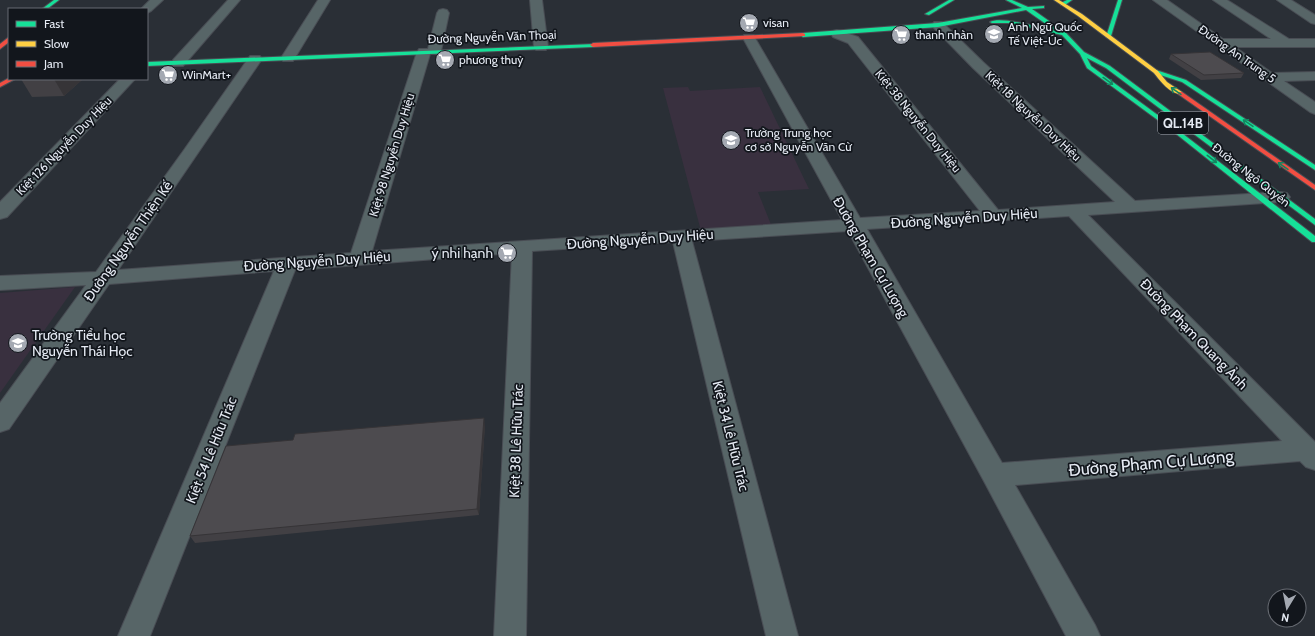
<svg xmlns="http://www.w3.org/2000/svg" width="1315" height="636" font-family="Cabin,sans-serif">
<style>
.education{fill:#39303f}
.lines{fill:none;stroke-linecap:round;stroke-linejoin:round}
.street-casing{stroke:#494d54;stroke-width:2}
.fast-casing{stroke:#494d54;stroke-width:2}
.slow-casing{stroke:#494d54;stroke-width:2}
.jam-casing{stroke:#494d54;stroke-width:2}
.street{fill:#576567;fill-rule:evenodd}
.fast{fill:#16e098;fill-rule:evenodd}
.slow{fill:#ffcf43;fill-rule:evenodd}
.jam{fill:#f24e42;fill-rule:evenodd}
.wall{fill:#424044}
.shaded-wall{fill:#363437}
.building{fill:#4d4b4f;stroke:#363437}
.oneway{stroke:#148560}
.labels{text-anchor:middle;stroke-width:3.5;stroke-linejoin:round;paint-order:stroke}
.far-poi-label{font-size:12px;fill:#e6ebf4;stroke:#12161c;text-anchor:start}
.far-street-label{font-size:12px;fill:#e6ebf4;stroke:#12161c}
.shield{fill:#12161c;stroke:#a6abb3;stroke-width:1}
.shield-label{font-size:13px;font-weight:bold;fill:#e6ebf4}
.street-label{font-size:14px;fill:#e6ebf4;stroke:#12161c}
.poi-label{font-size:14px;fill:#e6ebf4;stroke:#12161c;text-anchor:end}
.near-street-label{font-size:17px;fill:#e6ebf4;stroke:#12161c}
</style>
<rect width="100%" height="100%" fill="#2a2f36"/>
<g class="education">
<path d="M 688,87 L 690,91 L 760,87 L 809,189 L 758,192 L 772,227 L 701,231 L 663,88 Z"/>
<path d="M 75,287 L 0,393 L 0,293 Z"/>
</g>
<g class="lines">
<g class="street-casing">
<g id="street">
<path d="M 150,0 L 163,0 L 151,11 L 147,13 L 147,9 L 141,9 Z"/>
<path d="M 228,0 L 240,0 L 183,66 L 173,66 L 171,63 L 173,60 Z"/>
<path d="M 318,0 L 330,0 L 293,61 L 283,61 L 281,58 Z"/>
<path d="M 530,0 L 542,0 L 548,47 L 546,50 L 536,50 L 534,47 Z"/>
<path d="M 1153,0 L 1167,0 L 1223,39 L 1271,39 L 1213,0 L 1227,0 L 1289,39 L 1315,39 L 1315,47 L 1235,47 L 1272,73 L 1315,72 L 1315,80 L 1284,81 L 1315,102 L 1315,114 L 1310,112 Z"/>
<path d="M 1277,0 L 1291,0 L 1315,15 L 1315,24 L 1311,23 Z"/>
<path d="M 443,9 L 447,10 L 449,13 L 441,51 L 439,54 L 430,54 L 372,251 L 842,220 L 743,38 L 744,35 L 754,35 L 755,38 L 860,218 L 980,211 L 848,43 L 833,37 L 831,34 L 833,31 L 837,30 L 858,37 L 998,210 L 1115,202 L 973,68 L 934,28 L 932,25 L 934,22 L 942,22 L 983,62 L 1135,201 L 1281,192 L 1287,193 L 1290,197 L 1287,201 L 1281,202 L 1088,215 L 1315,442 L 1315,470 L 1306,467 L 1300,461 L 1015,485 L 1095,625 L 1100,636 L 1066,636 L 985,483 L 848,231 L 692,241 L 798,636 L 766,636 L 673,242 L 532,251 L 526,636 L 494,636 L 512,253 L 295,270 L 150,636 L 118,636 L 274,271 L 109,284 L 9,429 L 0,432 L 0,403 L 86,285 L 0,290 L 0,276 L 96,272 L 184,150 L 250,56 L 260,56 L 262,59 L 118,270 L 351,253 L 417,52 L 419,49 L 428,49 L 437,13 L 439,10 ZM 1069,216 L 1282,441 L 1002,463 L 867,229 Z"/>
<path d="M 120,79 L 135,79 L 7,217 L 0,219 L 0,202 Z"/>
</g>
</g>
<g class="fast-casing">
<g id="fast">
<path d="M 54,0 L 59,0 L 47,9 L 42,9 Z"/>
<path d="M 949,0 L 954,0 L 929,15 L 925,14 Z"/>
<path d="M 1006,0 L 1012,0 L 1028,7 L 1044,6 L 1044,8 L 1032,9 L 1066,33 L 1084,52 L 1110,66 L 1315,219 L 1315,225 L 1106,68 L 1087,58 L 1091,66 L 1174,127 L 1315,236 L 1315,242 L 1312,242 L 1170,129 L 1087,68 L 1080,54 L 1062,35 L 1008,23 L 992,23 L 990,22 C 1001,16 1042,28 1056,31 L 1026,10 L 938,27 L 803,37 L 800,35 L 803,33 L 938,23 L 1022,8 Z"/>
<path d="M 1067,0 L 1072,0 L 1065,5 L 1061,5 L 1061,3 Z"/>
<path d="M 1118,0 L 1122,0 L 1111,36 L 1106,37 Z"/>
<path d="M 595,44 L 595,46 L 593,47 L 147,66 L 147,62 Z"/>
<path d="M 1156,70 L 1186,80 L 1315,165 L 1315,170 L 1182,82 L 1154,73 L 1154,71 Z"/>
</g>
</g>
<g class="slow-casing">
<path id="slow" d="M 1054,0 L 1059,0 L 1082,14 L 1158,71 L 1167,82 L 1182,92 L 1182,94 C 1171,95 1160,81 1154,73 L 1078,16 Z"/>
</g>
<g class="jam-casing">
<g id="jam">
<path d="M 803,33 L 805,34 L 805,36 L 593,47 L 590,45 L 593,43 Z"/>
<path d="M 9,37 L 9,42 L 0,49 L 0,44 Z"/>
<path d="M 9,78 L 15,79 L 0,87 L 0,83 Z"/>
<path d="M 1178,92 L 1182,92 L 1315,185 L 1315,190 L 1178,94 Z"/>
</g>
</g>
<use href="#street" class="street"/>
<use href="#fast" class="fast"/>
<use href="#slow" class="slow"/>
<use href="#jam" class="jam"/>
</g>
<g class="wall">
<path d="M 1171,54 L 1244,73 L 1241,78 L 1201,80 L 1169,59 Z"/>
<path d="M 21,79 L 83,79 L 64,96 L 32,97 Z"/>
<path d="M 485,425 L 479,515 L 195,543 L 190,536 Z"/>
</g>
<g class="shaded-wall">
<path d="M 54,79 L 83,79 L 64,96 Z"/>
<path d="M 484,418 L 485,425 L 479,515 L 477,509 Z"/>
</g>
<g class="building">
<path d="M 1210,52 L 1244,73 L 1204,75 L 1171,54 Z"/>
<path d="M 484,418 L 477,509 L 190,536 L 226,446 L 293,440 L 295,434 Z"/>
</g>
<defs><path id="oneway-shaft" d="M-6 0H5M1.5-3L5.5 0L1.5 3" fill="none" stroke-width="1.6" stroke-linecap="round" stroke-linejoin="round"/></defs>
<g class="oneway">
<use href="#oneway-shaft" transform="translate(1108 81) rotate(36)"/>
<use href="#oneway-shaft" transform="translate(1176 91) rotate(-145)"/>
<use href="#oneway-shaft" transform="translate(1248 123) rotate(-146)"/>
<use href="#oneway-shaft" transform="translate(1212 159) rotate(38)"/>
<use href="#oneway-shaft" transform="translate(1283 166) rotate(-145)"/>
</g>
<defs>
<g id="supermarket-disc" transform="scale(1)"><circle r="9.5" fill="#a4a9b2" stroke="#12161c"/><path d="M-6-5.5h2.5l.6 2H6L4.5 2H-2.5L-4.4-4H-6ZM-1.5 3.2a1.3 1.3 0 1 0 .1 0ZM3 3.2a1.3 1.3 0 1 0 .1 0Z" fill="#fff"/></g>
<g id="school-disc" transform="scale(1)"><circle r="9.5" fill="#a4a9b2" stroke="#12161c"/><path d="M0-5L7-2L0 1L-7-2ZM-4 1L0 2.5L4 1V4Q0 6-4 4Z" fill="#fff"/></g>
</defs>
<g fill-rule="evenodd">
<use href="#supermarket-disc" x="749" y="23"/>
<use href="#school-disc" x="994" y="34"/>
<use href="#supermarket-disc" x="901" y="35"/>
<use href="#supermarket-disc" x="445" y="60"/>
<use href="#supermarket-disc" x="168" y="75"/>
<use href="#school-disc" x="731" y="140"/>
<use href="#supermarket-disc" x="507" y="253"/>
<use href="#school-disc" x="18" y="343"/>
</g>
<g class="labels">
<g class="far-poi-label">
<text x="763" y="27">visan</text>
<text x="1008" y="31">Anh Ngữ Quốc<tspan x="1008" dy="14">Tế Việt-Úc</tspan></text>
<text x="915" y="39">thanh nhàn</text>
<text x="459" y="64">phương thuỷ</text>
<text x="182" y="79">WinMart+</text>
<text x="745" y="137">Trường Trung học<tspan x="745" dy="14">cơ sở Nguyễn Văn Cừ</tspan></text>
</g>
<g class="far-street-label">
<text transform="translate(492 37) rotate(-2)" y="4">Đường Nguyễn Văn Thoại</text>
<text transform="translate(1237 54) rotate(35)" y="4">Đường An Trung 5</text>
<text transform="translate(1033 116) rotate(43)" y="4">Kiệt 18 Nguyễn Duy Hiệu</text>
<text transform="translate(918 121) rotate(51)" y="4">Kiệt 38 Nguyễn Duy Hiệu</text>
<text transform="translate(64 146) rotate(-46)" y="4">Kiệt 126 Nguyễn Duy Hiệu</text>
<text transform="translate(392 155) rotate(-73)" y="4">Kiệt 98 Nguyễn Duy Hiệu</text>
<text transform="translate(1251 175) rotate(38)" y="4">Đường Ngô Quyền</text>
</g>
<rect class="shield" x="1158" y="112" width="50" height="22" rx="3"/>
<g class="shield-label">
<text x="1183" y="128">QL.14B</text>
</g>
<g class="street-label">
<text transform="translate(964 218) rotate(-4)" y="5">Đường Nguyễn Duy Hiệu</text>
<text transform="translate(640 239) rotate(-4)" y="5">Đường Nguyễn Duy Hiệu</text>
<text transform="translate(128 241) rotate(-55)" y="5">Đường Nguyễn Thiện Kế</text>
<text transform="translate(871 257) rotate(60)" y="5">Đường Phạm Cự Lượng</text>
<text transform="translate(317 261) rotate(-4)" y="5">Đường Nguyễn Duy Hiệu</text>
<text transform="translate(1194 334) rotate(46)" y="5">Đường Phạm Quang Ảnh</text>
<text transform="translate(731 436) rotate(76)" y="5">Kiệt 34 Lê Hữu Trác</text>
<text transform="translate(516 441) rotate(-88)" y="5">Kiệt 38 Lê Hữu Trác</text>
<text transform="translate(211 450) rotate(-68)" y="5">Kiệt 54 Lê Hữu Trác</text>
</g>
<g class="poi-label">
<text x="493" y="258">ý nhi hạnh</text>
<text x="32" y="340" text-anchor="start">Trường Tiểu học<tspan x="32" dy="16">Nguyễn Thái Học</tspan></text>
</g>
<g class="near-street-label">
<text transform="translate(1151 463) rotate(-5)" y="6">Đường Phạm Cự Lượng</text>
</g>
</g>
<rect x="8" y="8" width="140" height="72" fill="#12161c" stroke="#676b72"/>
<rect x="16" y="21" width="20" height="6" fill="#16e098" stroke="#676b72"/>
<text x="44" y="28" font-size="12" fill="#e6ebf4">Fast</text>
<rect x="16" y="41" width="20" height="6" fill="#ffcf43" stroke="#676b72"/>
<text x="44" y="48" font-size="12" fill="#e6ebf4">Slow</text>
<rect x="16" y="61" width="20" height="6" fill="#f24e42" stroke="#676b72"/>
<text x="44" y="68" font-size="12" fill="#e6ebf4">Jam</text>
<g transform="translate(1287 608) rotate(190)"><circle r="19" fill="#12161c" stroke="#676b72"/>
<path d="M0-3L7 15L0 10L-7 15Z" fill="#a4a9b2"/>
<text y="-6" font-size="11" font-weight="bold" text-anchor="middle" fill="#e6ebf4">N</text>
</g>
</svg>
